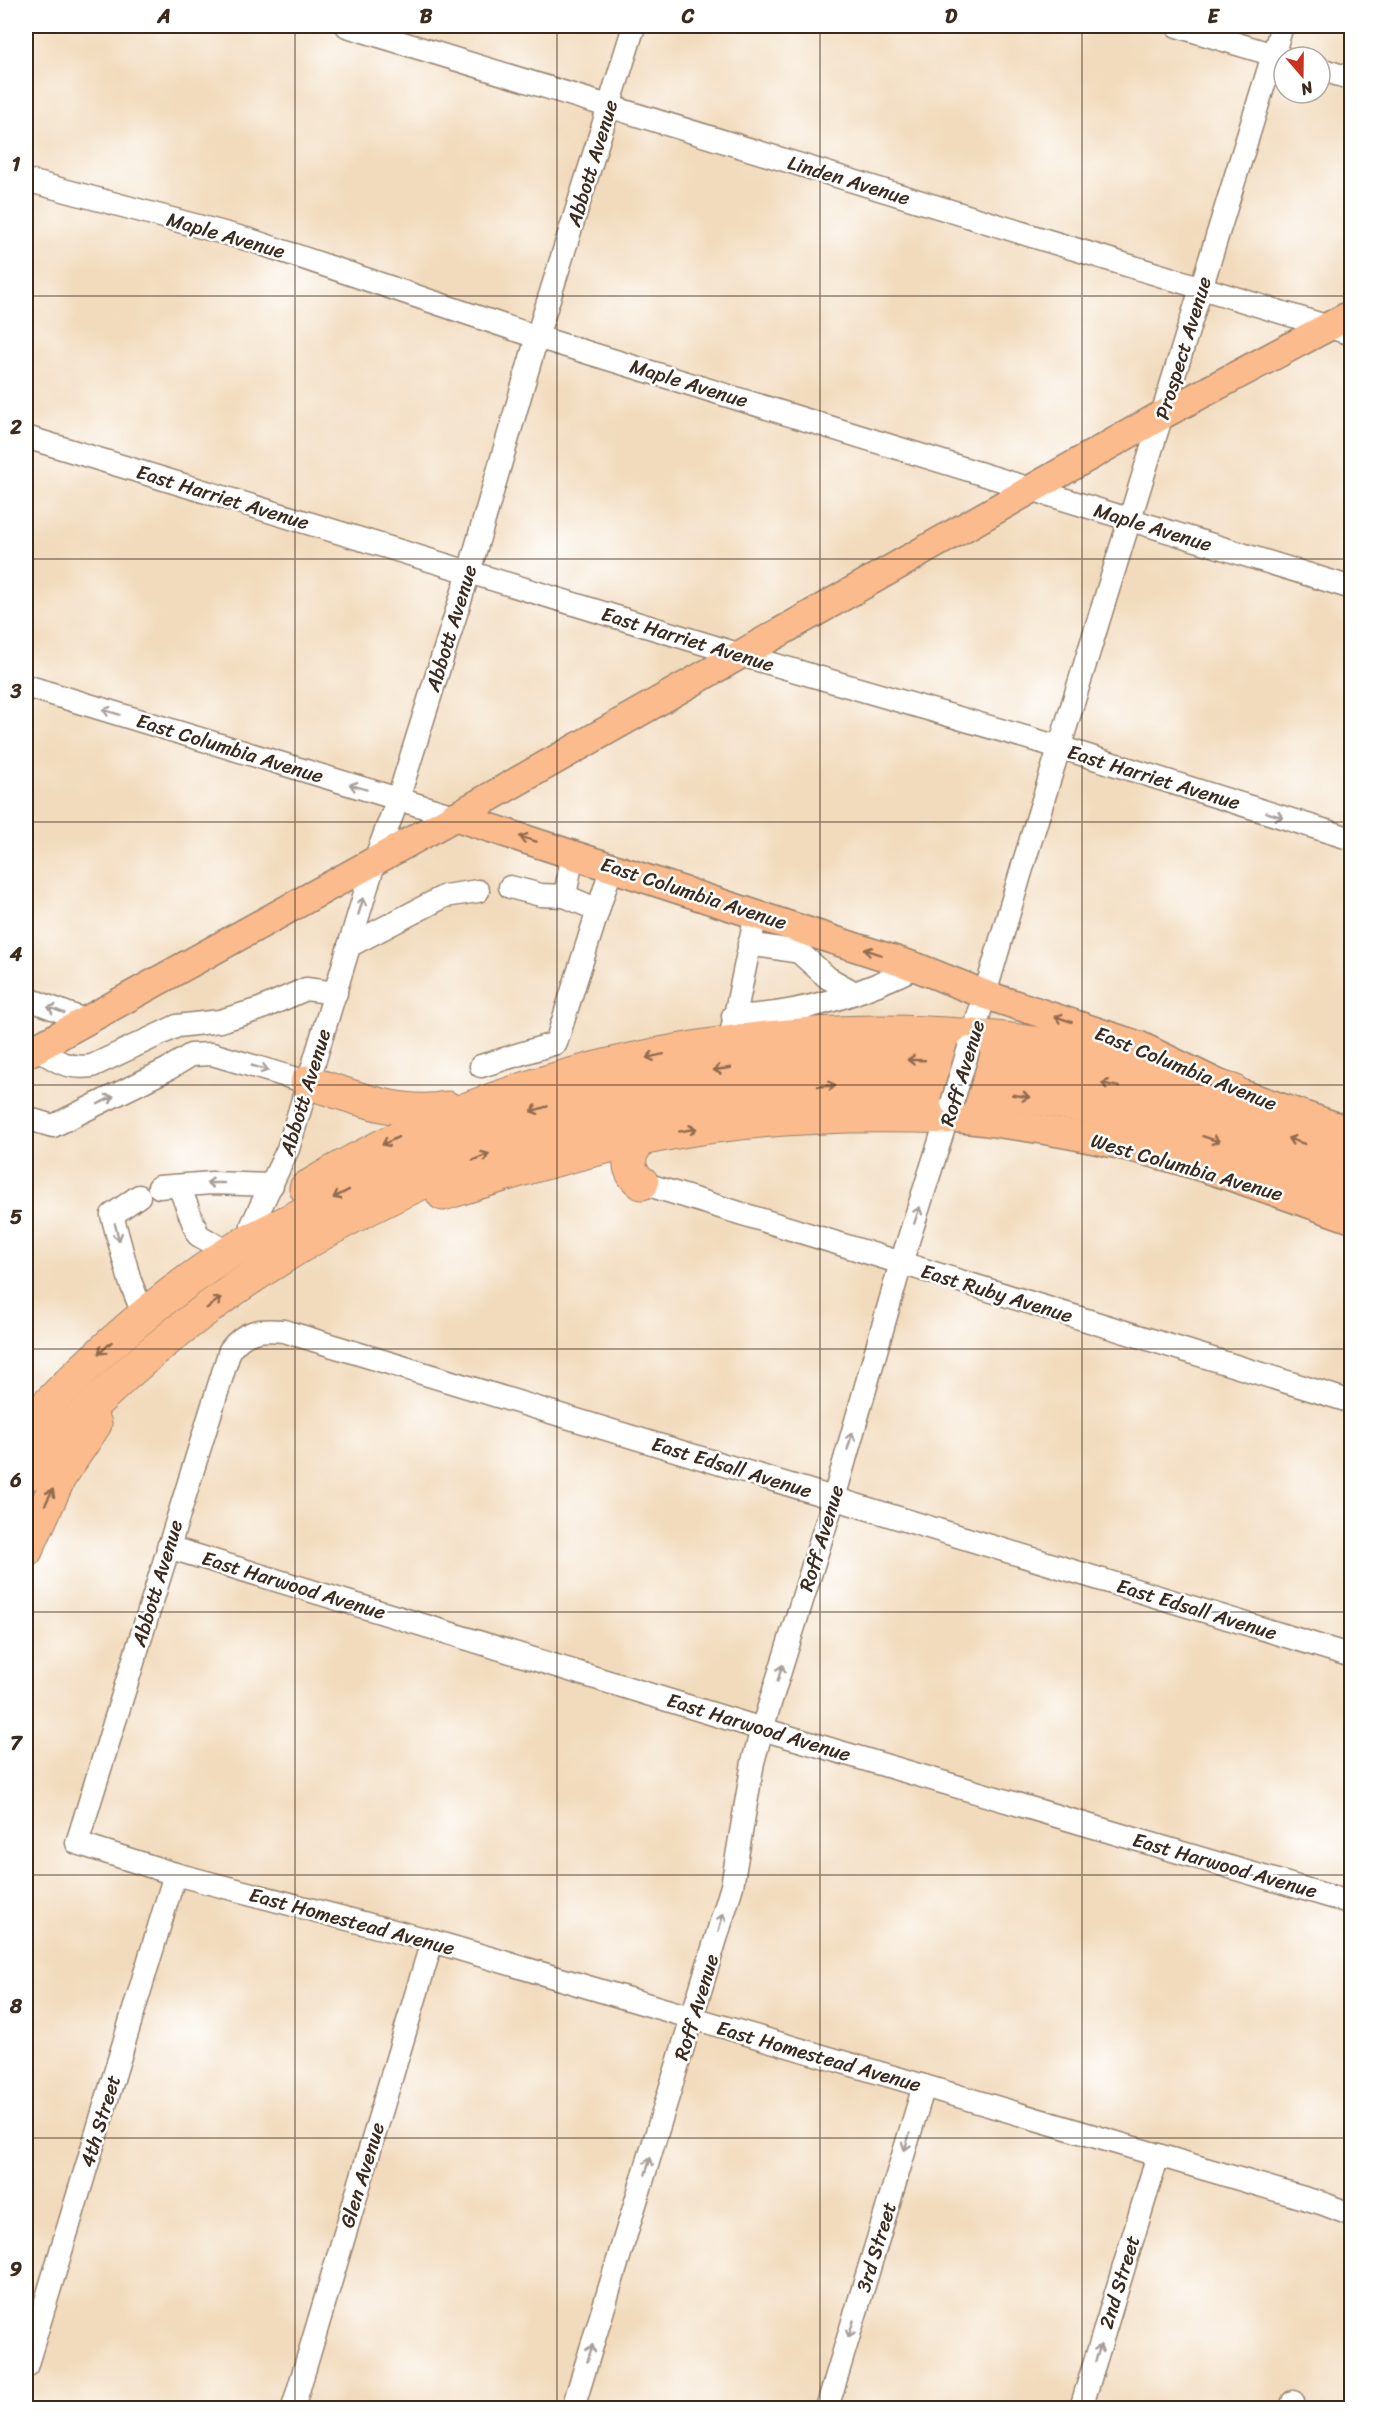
<svg xmlns="http://www.w3.org/2000/svg" width="1377" height="2434" font-family="Sriracha,sans-serif">
<style>
.lines{fill:none;stroke-linecap:round;stroke-linejoin:round}
.minor-casing{stroke:#96826e;stroke-width:25}
.major-casing{stroke:#96826e;stroke-width:31}
.highway-casing{stroke:#96826e;stroke-width:35}
.minor{stroke:#fff;stroke-width:22}
.major{stroke:#fbbb8c;stroke-width:28}
.highway{stroke:#fbbb8c;stroke-width:33}
.minor-bridge-casing{stroke:#96826e;stroke-width:25;stroke-linecap:butt}
.minor-bridge{stroke:#fff;stroke-width:22}
.oneway{stroke:#a79f9a}
.oneway2{stroke:#916b50}
.grid{fill:none;stroke:#3b2a1e;stroke-width:1.5;stroke-opacity:0.55}
.labels{text-anchor:middle;stroke-width:5;stroke-linejoin:round;paint-order:stroke}
.street-label{font-size:20px;fill:#3b2a1e;stroke:#fff}
.neatline{fill:none;stroke:#3b2a1e;stroke-width:2}
.grid-label{font-size:20px;text-anchor:middle;font-weight:bold;fill:#3b2a1e}
</style>
<rect width="100%" height="100%" fill="#fff"/>
<filter id="ink" filterUnits="userSpaceOnUse"><feTurbulence type="fractalNoise" baseFrequency=".0167" numOctaves="2"/><feDisplacementMap in="SourceGraphic" scale="12" xChannelSelector="R" yChannelSelector="G"/><feConvolveMatrix kernelMatrix="1 2 1 2 8 2 1 2 1" color-interpolation-filters="sRGB"/></filter>
<filter id="wash" filterUnits="userSpaceOnUse"><feTurbulence type="fractalNoise" baseFrequency=".008" numOctaves="4" result="noise"/><feDisplacementMap in="SourceGraphic" scale="24" xChannelSelector="R" yChannelSelector="G"/><feGaussianBlur stdDeviation="1.35" result="paint"/><feColorMatrix in="noise" values="0 0 0 0 0 0 0 0 0 0 0 0 0 0 0 0 0 1.4 0 .05"/><feComposite in="paint" operator="in"/></filter>
<g filter="url(#wash)">
<rect width="100%" height="100%" fill="#f2dbbd"/>
</g>
<g filter="url(#ink)">
<g class="lines">
<g class="minor-casing">
<g id="minor">
<path d="M 347,26 L 1352,334"/>
<path d="M 1177,26 L 1284,58"/>
<path d="M 1320,69 L 1352,79"/>
<path d="M 26,180 L 250,240 L 537,337 L 1352,588"/>
<path d="M 26,437 L 741,655 L 1059,747 L 1352,839"/>
<path d="M 26,686 L 454,816"/>
<path d="M 510,887 L 541,895 L 565,896 L 598,910"/>
<path d="M 565,896 L 573,853"/>
<path d="M 749,944 L 799,952 L 828,978 L 855,993"/>
<path d="M 349,946 L 445,896 L 478,891"/>
<path d="M 26,998 L 87,1021"/>
<path d="M 733,1016 C 798,1016 859,995 916,967"/>
<path d="M 732,1030 L 756,914"/>
<path d="M 38,1048 C 56,1062 68,1069 92,1066 L 177,1026 L 220,1021 L 260,1009 L 306,989 L 336,993"/>
<path d="M 969,1048 L 1023,865 L 1282,26"/>
<path d="M 481,1066 L 556,1043 L 612,866"/>
<path d="M 26,1118 L 53,1126 L 168,1069 L 191,1055 L 212,1054 L 307,1082"/>
<path d="M 642,1183 L 1352,1402"/>
<path d="M 179,1186 L 198,1235 L 229,1253"/>
<path d="M 159,1187 L 212,1183 L 272,1185"/>
<path d="M 139,1196 L 112,1215 L 130,1281 L 144,1316"/>
<path d="M 252,1225 L 288,1149 L 375,860 L 398,799 L 469,572 L 537,337 L 634,26"/>
<path d="M 168,1547 L 762,1729 L 1352,1903"/>
<path d="M 1352,1656 L 284,1331 C 260,1329 245,1330 230,1350 L 77,1843 L 175,1874 L 432,1941 L 1324,2204 L 1352,2215"/>
<path d="M 26,2367 L 175,1874"/>
<path d="M 293,2408 L 432,1941"/>
<path d="M 573,2408 L 732,1886 L 753,1762 L 762,1729 L 834,1498 L 901,1263 L 951,1106"/>
<path d="M 827,2408 L 924,2086"/>
<path d="M 1081,2408 L 1158,2155"/>
<path d="M 1291,2408 L 1293,2402"/>
</g>
</g>
<g class="major-casing">
<g id="major">
<path d="M 454,816 L 916,967 L 986,995 L 1140,1046 L 1233,1091 L 1352,1132"/>
<path d="M 26,1054 L 474,806 L 1162,415 L 1352,314"/>
<path d="M 948,1117 C 1009,1123 1069,1133 1129,1147 C 1205,1165 1278,1193 1352,1219"/>
</g>
</g>
<g class="highway-casing">
<g id="highway">
<path d="M 307,1082 C 352,1096 399,1117 447,1108"/>
<path d="M 642,1183 C 624,1170 627,1152 643,1138"/>
<path d="M 306,1188 C 499,1070 749,1017 973,1036 C 1062,1043 1148,1064 1233,1091"/>
<path d="M 443,1194 C 525,1167 609,1143 694,1129 C 778,1116 863,1114 948,1117"/>
<path d="M 26,1427 C 88,1361 157,1298 235,1249 C 261,1233 291,1221 318,1206 C 520,1095 735,1043 966,1063 C 1100,1075 1225,1116 1352,1160"/>
<path d="M 26,1475 C 276,1192 645,1045 1021,1096 C 1136,1111 1243,1150 1352,1188"/>
<path d="M 26,1551 L 59,1478 L 95,1424"/>
</g>
</g>
<use href="#minor" class="minor"/>
<use href="#major" class="major"/>
<use href="#highway" class="highway"/>
<g class="minor-bridge-casing">
<path id="minor-bridge" d="M 952,1103 L 969,1048"/>
</g>
<use href="#minor-bridge" class="minor-bridge"/>
</g>
<defs><path id="oneway-shaft" d="M-6 0H5M1.5-3L5.5 0L1.5 3" fill="none" stroke-width="1.6" stroke-linecap="round" stroke-linejoin="round" transform="scale(1.5)"/></defs>
<g class="oneway">
<use href="#oneway-shaft" transform="translate(111 712) rotate(-163)"/>
<use href="#oneway-shaft" transform="translate(358 787) rotate(-163)"/>
<use href="#oneway-shaft" transform="translate(1275 815) rotate(17)"/>
<use href="#oneway-shaft" transform="translate(361 906) rotate(-73)"/>
<use href="#oneway-shaft" transform="translate(56 1010) rotate(-160)"/>
<use href="#oneway-shaft" transform="translate(260 1068) rotate(16)"/>
<use href="#oneway-shaft" transform="translate(106 1100) rotate(-27)"/>
<use href="#oneway-shaft" transform="translate(215 1183) rotate(180)"/>
<use href="#oneway-shaft" transform="translate(917 1215) rotate(-72)"/>
<use href="#oneway-shaft" transform="translate(117 1232) rotate(75)"/>
<use href="#oneway-shaft" transform="translate(850 1441) rotate(-74)"/>
<use href="#oneway-shaft" transform="translate(780 1673) rotate(-73)"/>
<use href="#oneway-shaft" transform="translate(721 1922) rotate(-74)"/>
<use href="#oneway-shaft" transform="translate(907 2142) rotate(107)"/>
<use href="#oneway-shaft" transform="translate(648 2166) rotate(-73)"/>
<use href="#oneway-shaft" transform="translate(851 2329) rotate(107)"/>
<use href="#oneway-shaft" transform="translate(590 2353) rotate(-73)"/>
<use href="#oneway-shaft" transform="translate(1098 2353) rotate(-73)"/>
</g>
<g class="oneway2">
<use href="#oneway-shaft" transform="translate(528 839) rotate(-163)"/>
<use href="#oneway-shaft" transform="translate(873 952) rotate(-162)"/>
<use href="#oneway-shaft" transform="translate(1063 1019) rotate(-162)"/>
<use href="#oneway-shaft" transform="translate(655 1056) rotate(168)"/>
<use href="#oneway-shaft" transform="translate(916 1060) rotate(-178)"/>
<use href="#oneway-shaft" transform="translate(722 1069) rotate(172)"/>
<use href="#oneway-shaft" transform="translate(1110 1085) rotate(-168)"/>
<use href="#oneway-shaft" transform="translate(827 1086) rotate(-2)"/>
<use href="#oneway-shaft" transform="translate(1021 1096) rotate(8)"/>
<use href="#oneway-shaft" transform="translate(539 1109) rotate(163)"/>
<use href="#oneway-shaft" transform="translate(688 1130) rotate(-10)"/>
<use href="#oneway-shaft" transform="translate(1211 1139) rotate(18)"/>
<use href="#oneway-shaft" transform="translate(390 1141) rotate(154)"/>
<use href="#oneway-shaft" transform="translate(1296 1141) rotate(-161)"/>
<use href="#oneway-shaft" transform="translate(481 1157) rotate(-22)"/>
<use href="#oneway-shaft" transform="translate(341 1194) rotate(153)"/>
<use href="#oneway-shaft" transform="translate(214 1303) rotate(-36)"/>
<use href="#oneway-shaft" transform="translate(105 1348) rotate(138)"/>
<use href="#oneway-shaft" transform="translate(49 1497) rotate(-63)"/>
</g>
</g>
<path class="grid" d="M 295,26 L 295,2408M 557,26 L 557,2408M 820,26 L 820,2408M 1082,26 L 1082,2408M 26,296 L 1352,296M 26,559 L 1352,559M 26,822 L 1352,822M 26,1085 L 1352,1085M 26,1349 L 1352,1349M 26,1612 L 1352,1612M 26,1875 L 1352,1875M 26,2138 L 1352,2138"/>
<g class="labels">
<g class="street-label">
<text transform="translate(592 163) rotate(-73)" y="7">Abbott Avenue</text>
<text transform="translate(849 180) rotate(17)" y="7">Linden Avenue</text>
<text transform="translate(226 235) rotate(16)" y="7">Maple Avenue</text>
<text transform="translate(1183 348) rotate(-73)" y="7">Prospect Avenue</text>
<text transform="translate(689 383) rotate(17)" y="7">Maple Avenue</text>
<text transform="translate(223 497) rotate(17)" y="7">East Harriet Avenue</text>
<text transform="translate(1153 527) rotate(17)" y="7">Maple Avenue</text>
<text transform="translate(451 628) rotate(-73)" y="7">Abbott Avenue</text>
<text transform="translate(688 639) rotate(17)" y="7">East Harriet Avenue</text>
<text transform="translate(230 748) rotate(17)" y="7">East Columbia Avenue</text>
<text transform="translate(1154 777) rotate(17)" y="7">East Harriet Avenue</text>
<text transform="translate(694 893) rotate(18)" y="7">East Columbia Avenue</text>
<text transform="translate(1186 1068) rotate(22)" y="7">East Columbia Avenue</text>
<text transform="translate(962 1073) rotate(-73)" y="7">Roff Avenue</text>
<text transform="translate(305 1092) rotate(-73)" y="7">Abbott Avenue</text>
<text transform="translate(1187 1167) rotate(16)" y="7">West Columbia Avenue</text>
<text transform="translate(997 1293) rotate(17)" y="7">East Ruby Avenue</text>
<text transform="translate(732 1467) rotate(17)" y="7">East Edsall Avenue</text>
<text transform="translate(821 1538) rotate(-73)" y="7">Roff Avenue</text>
<text transform="translate(157 1583) rotate(-73)" y="7">Abbott Avenue</text>
<text transform="translate(294 1585) rotate(17)" y="7">East Harwood Avenue</text>
<text transform="translate(1197 1609) rotate(17)" y="7">East Edsall Avenue</text>
<text transform="translate(759 1727) rotate(17)" y="7">East Harwood Avenue</text>
<text transform="translate(1225 1865) rotate(16)" y="7">East Harwood Avenue</text>
<text transform="translate(352 1921) rotate(15)" y="7">East Homestead Avenue</text>
<text transform="translate(696 2007) rotate(-73)" y="7">Roff Avenue</text>
<text transform="translate(819 2056) rotate(16)" y="7">East Homestead Avenue</text>
<text transform="translate(100 2121) rotate(-73)" y="7">4th Street</text>
<text transform="translate(362 2175) rotate(-73)" y="7">Glen Avenue</text>
<text transform="translate(876 2247) rotate(-73)" y="7">3rd Street</text>
<text transform="translate(1119 2282) rotate(-73)" y="7">2nd Street</text>
</g>
</g>
<rect width="1377" height="2434" fill="none" stroke="#fff" stroke-width="66"/>
<g transform="translate(1302 75) rotate(160)"><circle r="28" fill="#ffffff" stroke="#b1aaa5" stroke-width="1.5"/>
<path d="M0-4.5L10 22L0 15L-10 22Z" fill="#c8321e"/>
<text y="-9" font-size="16" font-weight="bold" text-anchor="middle" fill="#3b2a1e">N</text>
</g>
<rect x="33" y="33" width="1311" height="2368" class="neatline"/>
<g class="grid-label">
<text x="164" y="23">A</text>
<text x="426" y="23">B</text>
<text x="688" y="23">C</text>
<text x="951" y="23">D</text>
<text x="1213" y="23">E</text>
<text x="16" y="171">1</text>
<text x="16" y="434">2</text>
<text x="16" y="698">3</text>
<text x="16" y="961">4</text>
<text x="16" y="1224">5</text>
<text x="16" y="1487">6</text>
<text x="16" y="1750">7</text>
<text x="16" y="2013">8</text>
<text x="16" y="2276">9</text>
</g>
</svg>
